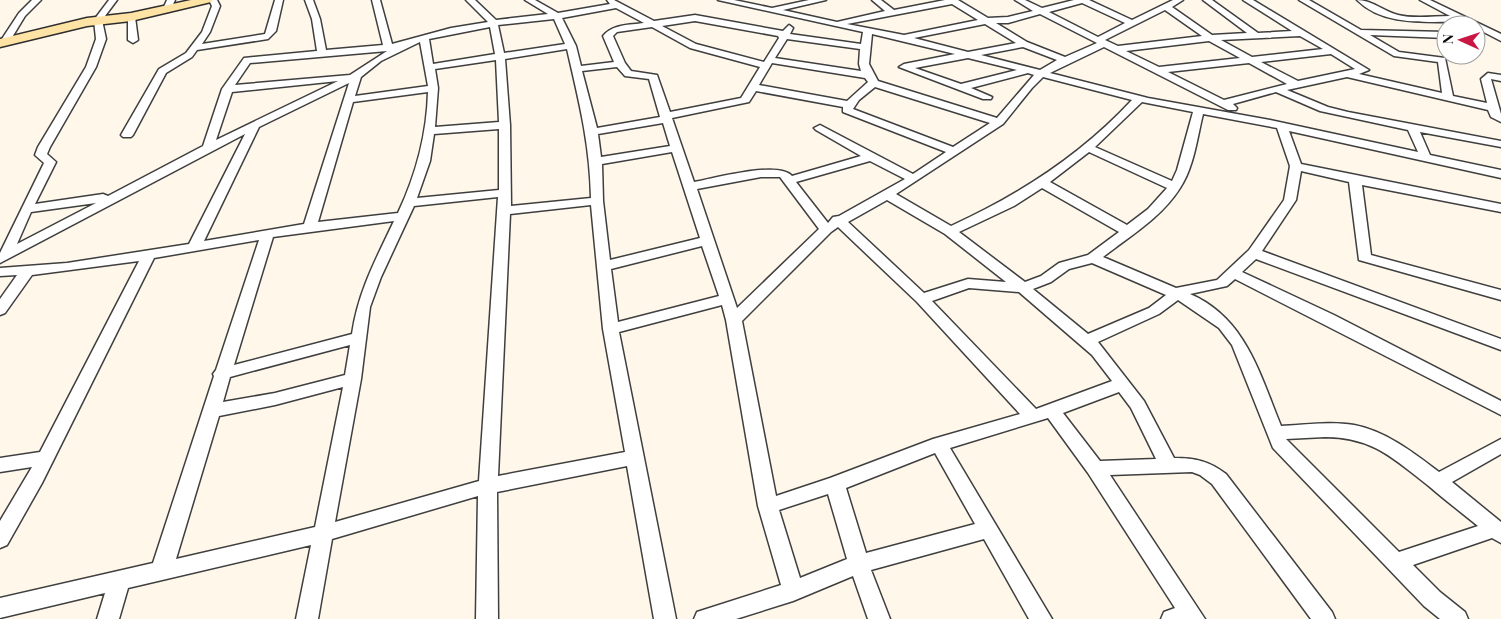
<svg xmlns="http://www.w3.org/2000/svg" width="1501" height="619" font-family="'Playfair Display',serif">
<style>
.lines{fill:none;stroke-linecap:round;stroke-linejoin:round}
.street-casing{stroke:#3f3f3f;stroke-width:3}
.secondary-casing{stroke:#2e2e2e;stroke-width:3}
.street{fill:#fff;fill-rule:evenodd}
.secondary{fill:#ffe3a5;fill-rule:evenodd}
</style>
<rect width="100%" height="100%" fill="#fff7ea"/>
<g class="lines">
<g class="street-casing">
<g id="street">
<path d="M 32,0 L 41,0 L 25,16 L 8,44 L 2,44 L 0,42 L 19,13 Z"/>
<path d="M 109,0 L 117,0 L 102,20 L 106,39 L 96,67 L 50,147 L 47,154 L 56,162 L 35,204 L 103,194 L 108,196 L 203,146 L 222,89 L 244,58 L 317,51 L 312,19 L 305,0 L 313,0 L 320,19 L 326,50 L 383,45 L 372,0 L 380,0 L 392,44 L 451,28 L 488,22 L 466,0 L 475,0 L 496,20 L 548,14 L 525,0 L 535,0 L 558,13 L 610,4 L 607,0 L 614,0 L 654,21 L 695,15 L 783,31 L 789,25 L 793,28 L 790,34 L 861,44 L 863,32 L 718,0 L 734,0 L 772,8 L 809,0 L 826,0 L 783,10 L 837,22 L 885,11 L 872,0 L 881,0 L 894,10 L 945,0 L 958,0 L 988,18 L 1008,17 L 1033,11 L 1015,0 L 1025,0 L 1042,8 L 1074,0 L 1089,0 L 1132,20 L 1173,0 L 1183,0 L 1172,7 L 1212,35 L 1247,33 L 1203,0 L 1212,0 L 1258,33 L 1292,31 L 1243,0 L 1253,0 L 1369,70 L 1359,74 L 1442,93 L 1438,62 L 1394,56 L 1299,0 L 1309,0 L 1361,30 L 1446,32 L 1446,38 L 1370,35 L 1399,52 L 1445,58 L 1453,96 L 1487,103 L 1481,79 L 1488,73 L 1501,75 L 1501,81 L 1491,79 L 1501,114 L 1501,122 L 1491,117 L 1488,110 L 1347,77 L 1287,90 L 1328,107 L 1348,112 L 1501,141 L 1501,147 L 1420,132 L 1430,155 L 1501,170 L 1501,178 L 1289,131 L 1301,164 L 1501,204 L 1501,212 L 1362,185 L 1371,255 L 1501,290 L 1501,300 L 1359,260 L 1349,182 L 1301,171 L 1296,200 L 1262,251 L 1501,339 L 1501,350 L 1256,259 L 1242,272 L 1334,315 L 1501,401 L 1501,415 L 1235,279 L 1227,286 L 1190,294 C 1246,318 1260,375 1281,426 C 1305,425 1331,421 1354,425 C 1386,431 1414,453 1439,472 L 1501,439 L 1501,454 L 1452,482 L 1501,522 L 1501,543 L 1492,538 L 1413,565 L 1440,592 L 1465,612 L 1468,619 L 1440,619 L 1424,606 L 1273,448 L 1232,345 L 1219,328 L 1178,300 L 1159,314 L 1098,342 L 1144,401 L 1174,458 C 1195,458 1209,461 1226,474 L 1332,612 L 1335,619 L 1311,619 L 1212,484 L 1200,475 L 1192,472 L 1110,475 L 1205,619 L 1161,619 L 1164,612 L 1175,608 L 1088,473 L 1048,418 L 950,448 L 1052,619 L 1029,619 L 984,539 L 871,570 L 890,619 L 868,619 L 853,576 L 793,601 L 736,619 L 694,619 L 697,612 L 781,585 L 758,506 L 726,320 L 722,305 L 619,332 L 676,619 L 654,619 L 627,466 L 497,492 L 498,619 L 476,619 L 478,496 L 332,539 L 318,619 L 296,619 L 311,545 L 128,588 L 119,619 L 97,619 L 105,593 L 0,618 L 0,598 L 153,563 L 214,376 L 213,374 L 216,370 L 259,240 L 154,258 L 42,483 L 7,545 L 0,548 L 0,521 L 32,467 L 0,472 L 0,458 L 40,452 L 139,261 L 32,275 L 5,313 L 0,315 L 0,299 L 17,275 L 0,276 L 0,268 L 67,263 L 189,244 L 245,134 L 0,263 L 0,253 L 44,163 L 35,155 L 38,147 L 86,67 L 96,39 L 94,20 ZM 1082,3 L 1125,23 L 1098,37 L 1049,12 ZM 952,4 L 978,20 L 904,35 L 847,24 ZM 616,8 L 644,23 C 629,25 613,24 603,36 L 614,62 L 581,66 L 576,46 L 562,18 ZM 1165,10 L 1202,36 L 1118,46 L 1105,40 ZM 1040,14 L 1097,43 L 1065,57 L 1027,42 L 996,23 L 1008,23 ZM 554,19 L 565,44 L 504,53 L 498,25 ZM 695,21 L 778,36 L 779,38 L 764,62 L 696,44 L 662,26 ZM 985,24 L 1016,43 L 968,52 L 914,38 ZM 490,27 L 495,54 L 433,64 L 429,39 ZM 652,27 L 690,48 L 760,67 L 741,98 L 670,112 L 657,75 L 631,71 L 625,63 L 613,36 L 617,32 ZM 872,34 L 955,54 L 904,64 L 899,67 L 983,99 L 991,99 L 992,97 L 971,88 L 1028,73 L 1034,75 L 997,118 L 878,81 L 869,64 ZM 1300,36 L 1323,49 L 1252,57 L 1221,40 ZM 787,39 L 860,49 L 859,64 L 861,71 L 775,58 ZM 1209,41 L 1240,58 L 1159,67 L 1126,51 ZM 420,42 L 428,86 L 355,96 L 361,77 L 381,61 ZM 1023,47 L 1057,60 L 1040,70 L 981,55 ZM 1104,47 L 1228,110 L 1236,110 L 1237,108 L 1233,104 L 1276,92 L 1320,111 L 1408,130 L 1418,152 L 1270,120 L 1148,98 L 1050,73 ZM 567,49 C 579,101 590,144 591,198 L 511,206 L 510,125 L 505,59 ZM 387,51 L 350,75 L 235,85 L 250,63 ZM 1331,54 L 1355,69 L 1298,81 L 1261,62 ZM 968,58 L 1017,70 L 961,84 L 915,68 ZM 496,60 L 499,122 L 435,127 L 438,88 L 435,69 ZM 772,63 L 865,78 L 868,82 L 847,101 L 759,85 ZM 1249,63 L 1287,84 L 1224,100 L 1168,72 ZM 617,67 L 625,76 L 649,79 L 660,117 L 597,128 L 582,71 ZM 1043,77 L 1132,100 C 1081,155 1019,195 951,226 L 896,194 L 1003,124 L 1032,88 ZM 338,81 L 216,140 L 232,92 ZM 349,83 L 304,224 L 204,241 L 259,127 ZM 875,87 L 990,123 L 953,147 L 853,109 L 859,100 ZM 756,91 L 843,107 L 843,112 L 946,152 L 913,174 L 820,125 L 814,128 L 816,130 L 861,156 L 792,176 C 779,160 713,179 694,182 L 672,118 L 749,102 ZM 428,92 C 427,133 416,175 398,213 L 318,222 L 353,102 ZM 1142,102 L 1193,112 L 1177,170 L 1172,181 L 1095,147 ZM 1203,114 L 1277,128 L 1290,166 L 1284,200 L 1249,250 L 1217,280 L 1176,288 L 1103,257 C 1130,236 1161,218 1180,188 C 1194,167 1197,138 1203,114 ZM 663,123 L 670,146 L 601,157 L 598,134 ZM 499,129 L 499,190 L 417,198 L 430,161 L 434,134 ZM 672,152 L 700,238 L 610,260 L 603,201 L 602,164 ZM 1089,152 L 1167,188 L 1148,209 L 1127,225 L 1050,182 ZM 870,161 L 905,179 L 839,216 L 833,217 L 828,223 L 796,182 ZM 761,177 L 780,177 L 819,229 L 737,308 L 697,189 ZM 1042,188 L 1119,232 L 1088,255 L 1059,263 L 1041,276 L 1025,282 L 959,232 L 1014,206 ZM 498,197 L 479,481 L 335,522 L 361,379 L 370,307 L 381,277 L 414,206 ZM 887,200 L 945,234 L 1006,282 L 968,279 L 924,293 L 848,222 ZM 96,203 L 17,244 L 31,212 ZM 591,205 L 603,329 L 625,452 L 498,476 L 510,214 ZM 394,221 C 376,259 358,292 352,334 L 234,365 L 273,237 ZM 838,227 L 917,302 L 1020,414 L 933,439 L 830,478 L 776,496 L 742,321 L 831,232 ZM 702,246 L 719,296 L 618,322 L 611,269 ZM 1092,263 L 1166,295 L 1149,308 L 1088,334 L 1033,289 L 1051,282 L 1069,269 ZM 969,288 L 1019,292 L 1092,355 L 1112,381 L 1036,409 L 932,301 ZM 350,345 L 345,375 L 275,393 L 223,402 L 230,377 ZM 343,387 L 315,527 L 176,559 L 219,416 L 275,405 ZM 1119,392 L 1131,408 L 1156,459 L 1100,461 L 1063,413 ZM 1325,437 C 1373,437 1394,459 1430,487 C 1445,500 1462,513 1478,526 L 1399,552 L 1286,439 ZM 935,453 L 975,524 L 866,553 L 846,488 ZM 828,494 L 847,559 L 800,578 L 779,510 Z"/>
<path d="M 167,0 L 175,0 L 170,11 L 167,12 L 163,9 Z"/>
<path d="M 209,0 L 217,0 L 220,6 L 210,32 L 202,44 L 265,34 L 275,0 L 283,0 L 276,31 L 268,39 L 197,50 L 192,57 L 166,73 L 133,135 L 131,137 L 123,137 L 121,135 L 159,69 L 186,53 L 202,32 L 212,6 Z"/>
<path d="M 1357,0 C 1372,0 1383,11 1398,15 C 1414,19 1434,16 1450,16 L 1420,0 L 1430,0 L 1501,34 L 1501,41 L 1476,28 L 1476,25 L 1468,25 L 1461,22 C 1426,21 1384,27 1357,0 Z"/>
<path d="M 128,15 L 135,17 L 138,40 L 133,43 L 128,40 Z"/>
</g>
</g>
<g class="secondary-casing">
<path id="secondary" d="M 191,0 L 213,0 L 211,2 L 131,21 L 87,26 L 0,47 L 0,39 L 87,18 L 131,13 Z"/>
</g>
<use href="#street" class="street"/>
<use href="#secondary" class="secondary"/>
</g>
<g transform="translate(1461 40) rotate(273)"><circle r="24" fill="#ffffff" stroke="#9e9e9e"/>
<path d="M0-4L9 19L0 12L-9 19Z" fill="#c91643"/>
<text y="-8" font-size="14" font-weight="bold" text-anchor="middle" fill="#0c0c0c">N</text>
</g>
</svg>
